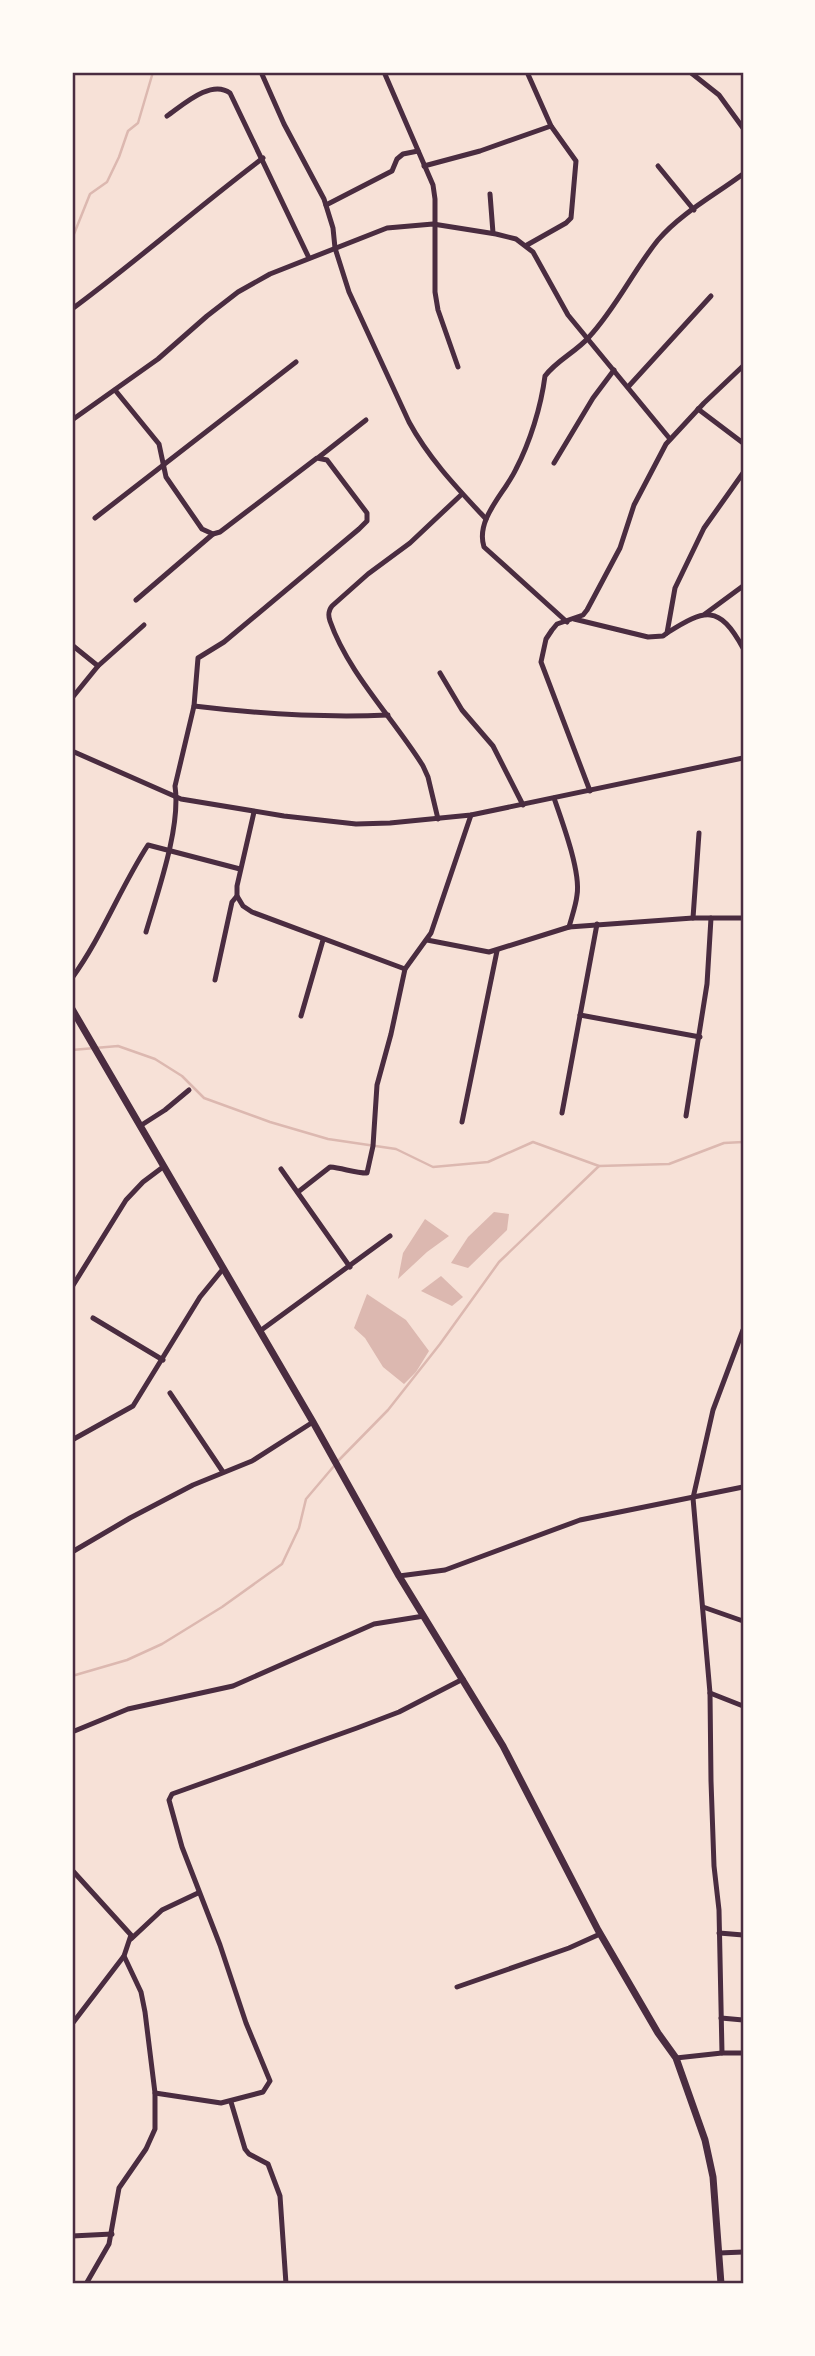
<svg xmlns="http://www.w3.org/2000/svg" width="815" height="2356" font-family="'IBM Plex Serif',serif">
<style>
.water{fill:#dcb8b0}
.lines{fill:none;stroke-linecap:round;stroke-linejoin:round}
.stream{stroke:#dcb8b0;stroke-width:2.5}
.minor{stroke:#4a2c40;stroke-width:5}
.secondary{stroke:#4a2c40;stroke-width:7}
.neatline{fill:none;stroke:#4a2c40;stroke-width:2.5}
</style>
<rect width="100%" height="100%" fill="#f7e1d7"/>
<g class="water">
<path d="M 494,1212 L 509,1214 L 507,1230 L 468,1268 L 451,1263 L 468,1237 Z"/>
<path d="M 425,1219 L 449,1236 L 427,1252 L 398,1279 L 403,1253 Z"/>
<path d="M 441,1276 L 463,1297 L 452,1306 L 421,1291 Z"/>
<path d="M 367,1294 L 406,1320 L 429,1351 L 416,1372 L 404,1384 L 383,1367 L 365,1338 L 354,1328 Z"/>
</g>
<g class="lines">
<g class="stream">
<path d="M 72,239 L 90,194 L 107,182 L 119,157 L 128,131 L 138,123 L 153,72"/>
<path d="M 72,1050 L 118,1046 L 155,1059 L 182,1076 L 204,1098 L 270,1122 L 328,1139 L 396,1149 L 433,1167 L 488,1162 L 533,1142 L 599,1166 L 669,1164 L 724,1143 L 743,1142"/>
<path d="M 338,1461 L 388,1410 L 440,1344 L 499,1262 L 599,1166"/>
<path d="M 72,1676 L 127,1660 L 162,1644 L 222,1607 L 282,1564 L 299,1528 L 306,1499 L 334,1466"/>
</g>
<g class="minor">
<path d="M 261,72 L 284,124 L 324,199 L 333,228 L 335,248 L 349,292 L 409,422 C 429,459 458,489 486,519"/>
<path d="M 384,72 L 433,185 L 435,199 L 435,292 L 438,310 L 458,367"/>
<path d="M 690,72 L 719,95 L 743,128"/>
<path d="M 167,116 C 183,105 211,79 230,93 L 309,258"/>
<path d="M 424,166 L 480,151 L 551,126"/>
<path d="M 658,166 L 694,210"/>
<path d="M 490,194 L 493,233"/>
<path d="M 326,205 L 392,171 L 397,159 L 403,154 L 418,151"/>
<path d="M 527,245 L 566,223 L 571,218 L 576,161 L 551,126 L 527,72"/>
<path d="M 72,309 C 137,261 198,207 263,158"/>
<path d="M 628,387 L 711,296"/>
<path d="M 115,390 L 159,444 L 166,477 L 202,529 L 213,534"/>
<path d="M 698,409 L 743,443"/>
<path d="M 72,420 L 158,359 L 207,316 L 238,292 L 270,274 L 387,228 L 433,224 L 496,234 L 516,239 L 533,252 L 568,315 L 670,439"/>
<path d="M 319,457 L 366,420"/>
<path d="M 554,463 L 593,398 L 614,370"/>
<path d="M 95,518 L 296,362"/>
<path d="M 136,600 L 213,534 L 220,532 L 317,458 L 327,460 L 367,513 L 367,521 L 359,529 L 224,642 L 198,658 L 194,706 L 175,786 C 181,827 158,891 146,932"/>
<path d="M 705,614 L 743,586"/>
<path d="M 574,619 L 648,637 L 663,636 L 667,633 L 675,588 L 704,528 L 743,473"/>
<path d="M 567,622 L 484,547 C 475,519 505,493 516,469 C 530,442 541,407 545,376 C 557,360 576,352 589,337 C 616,308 633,271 658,240 C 681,213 715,195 743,174"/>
<path d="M 667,633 C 705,609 719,604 743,648"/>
<path d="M 72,645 L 98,666"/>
<path d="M 440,673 L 462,710 L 493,746 L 523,805"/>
<path d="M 72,698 L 98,666 L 144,625"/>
<path d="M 194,706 C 260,714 321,718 388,715"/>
<path d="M 72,751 L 181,799 L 284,816 L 356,824 L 390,823 L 471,815 L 743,758"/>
<path d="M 590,791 L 541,662 L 546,639 L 552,630 L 557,624 L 583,615 L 587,610 L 620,548 L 634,505 L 666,444 L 704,403 L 743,366"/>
<path d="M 554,798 C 562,821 581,872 577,895 C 576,905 572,916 569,927"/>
<path d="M 254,812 L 237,886 L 237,896 L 243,906 L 252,912 L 405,969"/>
<path d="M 438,819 L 428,777 L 423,766 C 394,719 348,673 330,621 C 328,615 328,611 332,606 L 368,574 L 410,543 L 462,494"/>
<path d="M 693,918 L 699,833"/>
<path d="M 427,940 L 489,952 L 569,927 L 693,918 L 743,918"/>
<path d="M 72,978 C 102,937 120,888 148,845 L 240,869"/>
<path d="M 215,980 L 232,902 L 237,896"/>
<path d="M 580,1015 L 700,1037"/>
<path d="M 301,1016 L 323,940"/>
<path d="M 562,1113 L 597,924"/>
<path d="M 686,1116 L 707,984 L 711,918"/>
<path d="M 462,1122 L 497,951"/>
<path d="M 140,1126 L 165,1110 L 189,1090"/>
<path d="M 281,1169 L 350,1267"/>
<path d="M 298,1192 L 330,1167 C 343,1168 354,1173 367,1173 L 373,1146 L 377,1085 L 391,1034 L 405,969 L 431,933 L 471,815"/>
<path d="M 72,1287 L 126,1200 L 143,1182 L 163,1167"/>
<path d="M 93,1318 L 163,1360"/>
<path d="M 260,1331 L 390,1236"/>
<path d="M 170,1393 L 223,1472"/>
<path d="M 72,1440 L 133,1406 L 200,1297 L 223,1269"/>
<path d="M 72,1552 L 130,1518 L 193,1485 L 252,1461 L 313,1422"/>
<path d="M 399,1576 L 445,1570 L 580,1520 L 743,1487"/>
<path d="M 703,1607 L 743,1621"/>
<path d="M 710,1693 L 743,1706"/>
<path d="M 72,1732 L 128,1709 L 233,1686 L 374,1624 L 424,1616"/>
<path d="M 72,1870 L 131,1935 L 124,1956 L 141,1992 L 145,2012 L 155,2093 L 155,2129 L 146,2149 L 119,2188 L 109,2244 L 86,2284"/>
<path d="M 719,1933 L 743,1935"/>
<path d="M 131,1939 L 162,1910 L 198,1893"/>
<path d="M 457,1987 L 569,1948 L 600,1934"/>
<path d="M 721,2018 L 743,2020"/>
<path d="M 72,2024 L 124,1956"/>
<path d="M 722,2053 L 719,1910 L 714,1866 L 711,1781 L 710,1693 L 693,1498 L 713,1410 L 743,1330"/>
<path d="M 676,2058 L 722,2053 L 743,2053"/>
<path d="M 155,2093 L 221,2103 L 263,2092 L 270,2081 L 246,2023 L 220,1945 L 182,1847 L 169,1800 L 172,1794 L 357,1728 L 399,1712 L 463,1679"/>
<path d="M 231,2102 L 245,2149 L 249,2154 L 268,2164 L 280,2196 L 286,2284"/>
<path d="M 72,2236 L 112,2234"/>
<path d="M 719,2253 L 743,2252"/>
</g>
<path class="secondary" d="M 72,1009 L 313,1422 L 399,1576 L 503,1746 L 598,1930 L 658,2033 L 676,2058 L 705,2140 L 713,2177 L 721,2284"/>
</g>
<rect width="815" height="2356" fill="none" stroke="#fffaf5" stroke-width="147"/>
<rect x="74" y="74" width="668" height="2208" class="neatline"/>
</svg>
